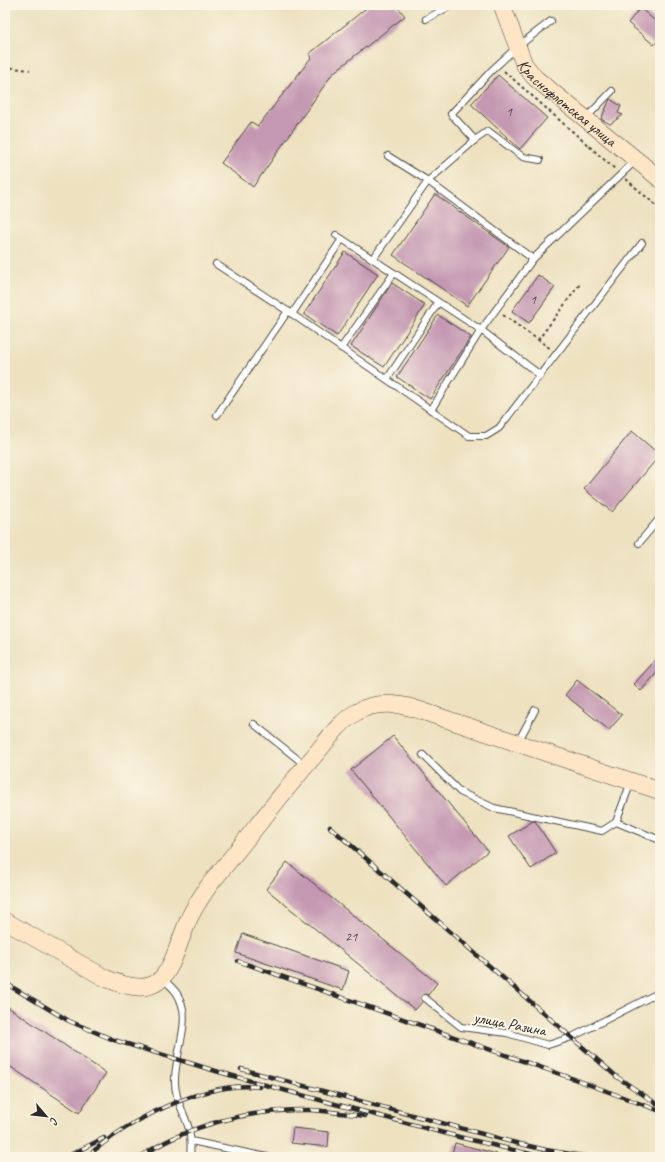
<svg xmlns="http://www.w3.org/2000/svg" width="665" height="1162" font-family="Caveat,sans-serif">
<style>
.building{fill:#c498b2}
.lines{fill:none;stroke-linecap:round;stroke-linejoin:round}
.lane-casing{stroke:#484641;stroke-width:8}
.secondary-casing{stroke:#484641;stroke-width:18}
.path{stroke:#484641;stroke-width:2;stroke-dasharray:3 3;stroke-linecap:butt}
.lane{stroke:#fff;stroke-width:6}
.secondary{stroke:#fde5c5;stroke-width:17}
.rail-casing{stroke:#2b2b2b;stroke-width:4.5}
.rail{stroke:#fcf5e5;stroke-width:3;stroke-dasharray:9;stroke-linecap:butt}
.labels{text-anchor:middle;stroke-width:4;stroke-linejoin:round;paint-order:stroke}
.number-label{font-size:14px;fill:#51464d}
.street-label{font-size:16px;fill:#2b2b2b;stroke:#fcf5e5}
</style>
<rect width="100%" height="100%" fill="#fcf5e5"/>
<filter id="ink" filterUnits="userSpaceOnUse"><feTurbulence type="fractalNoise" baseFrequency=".025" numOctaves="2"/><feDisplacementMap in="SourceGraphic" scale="8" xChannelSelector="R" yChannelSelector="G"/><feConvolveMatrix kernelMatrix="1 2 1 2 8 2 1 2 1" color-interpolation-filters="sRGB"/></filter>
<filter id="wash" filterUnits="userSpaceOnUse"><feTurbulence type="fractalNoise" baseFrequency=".012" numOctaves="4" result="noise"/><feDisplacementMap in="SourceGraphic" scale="16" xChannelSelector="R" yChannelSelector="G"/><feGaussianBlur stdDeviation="0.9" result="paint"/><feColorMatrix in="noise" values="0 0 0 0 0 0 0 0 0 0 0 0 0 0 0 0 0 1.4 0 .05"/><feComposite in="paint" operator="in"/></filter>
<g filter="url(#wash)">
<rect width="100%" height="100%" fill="#ede1c0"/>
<g id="blocks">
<g class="building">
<path d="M 370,5 L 396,5 L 405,16 L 333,73 L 253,187 L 221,163 L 251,122 L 258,126 L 311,58 L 309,54 Z"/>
<path d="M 640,8 L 660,25 L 660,38 L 654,45 L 628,23 Z"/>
<path d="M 498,75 L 547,118 L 520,149 L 471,104 Z"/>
<path d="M 610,99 L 621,106 L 618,113 L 623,115 L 610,124 L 601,119 Z"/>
<path d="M 435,194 L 509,247 L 467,306 L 393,255 Z"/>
<path d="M 345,252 L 378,274 L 337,336 L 304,314 Z"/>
<path d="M 538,275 L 555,287 L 529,323 L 512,311 Z"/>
<path d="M 392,283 L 425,305 L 384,367 L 351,346 Z"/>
<path d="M 438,315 L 471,337 L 430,399 L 397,377 Z"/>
<path d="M 632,431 L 660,455 L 612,512 L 584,489 Z"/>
<path d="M 660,655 L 660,669 L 641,691 L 634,684 Z"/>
<path d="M 577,680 L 622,715 L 609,730 L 565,695 Z"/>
<path d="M 393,736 L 488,851 L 446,886 L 351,770 Z"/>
<path d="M 533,821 L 535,821 L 556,853 L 531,869 L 509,836 Z"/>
<path d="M 287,862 L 437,983 L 428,995 L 424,994 L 421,996 L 421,999 L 422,1002 L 415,1010 L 266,889 Z"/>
<path d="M 243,934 L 349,971 L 343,990 L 236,953 Z"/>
<path d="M 5,1005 L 106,1073 L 79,1113 L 5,1063 Z"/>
<path d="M 293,1128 L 329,1132 L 328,1147 L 291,1143 Z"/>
<path d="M 455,1143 L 497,1154 L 496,1157 L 451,1157 Z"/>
</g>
</g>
</g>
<g filter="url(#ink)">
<use href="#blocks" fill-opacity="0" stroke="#484641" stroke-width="1"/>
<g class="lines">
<g class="lane-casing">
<g id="lane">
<path d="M 426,19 L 452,5"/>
<path d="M 586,118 L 612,91"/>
<path d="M 475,140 L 428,181 L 533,259"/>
<path d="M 540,160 L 523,157 L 488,131 L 475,140 L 451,114 L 492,70 L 517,47 L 551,21"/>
<path d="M 336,235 L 481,330 L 533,259 L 636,160"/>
<path d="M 373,259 L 428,181 L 388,156"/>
<path d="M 216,264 L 292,314 L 469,436 L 486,436 L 499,428 L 642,243"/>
<path d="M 292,314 L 342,239"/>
<path d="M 341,348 L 394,273"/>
<path d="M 387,379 L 438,303"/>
<path d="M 431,410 L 481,330 L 540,375"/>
<path d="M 217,415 L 288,311"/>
<path d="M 639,543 L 660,518"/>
<path d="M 254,724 L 305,765"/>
<path d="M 518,742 L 535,710"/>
<path d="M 423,755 L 460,792 L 494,808 L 602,831 L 616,822 L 631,782"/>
<path d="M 616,822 L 660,840"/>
<path d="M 163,979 C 175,990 179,993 183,1009 C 187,1027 175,1059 175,1079 C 174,1097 184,1112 189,1129 C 191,1139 191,1147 190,1157"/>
<path d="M 425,998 L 461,1027 L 507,1033 L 548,1045 L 572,1037 L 660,992"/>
<path d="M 191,1141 L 267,1157"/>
</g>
</g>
<g class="secondary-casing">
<g id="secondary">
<path id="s1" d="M 502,5 L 524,64 L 535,78 L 660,179"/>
<path d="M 5,921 L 105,978 C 168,1005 168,968 188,921 C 193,908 202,896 210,884 C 245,842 278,798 314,756 C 327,741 339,722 357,712 C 374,702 394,703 413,708 L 660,791"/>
</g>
</g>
<g class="path">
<path d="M 5,67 L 30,70"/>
<path d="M 504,71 L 616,170"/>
<path d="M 626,179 L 660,209"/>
<path d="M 503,315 L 551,349"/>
<path d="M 538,340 L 580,284"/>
</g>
<use href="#lane" class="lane"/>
<use href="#secondary" class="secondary"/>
<g class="rail-casing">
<g id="rail">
<path d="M 330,827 L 617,1077 L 660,1106"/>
<path d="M 238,961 L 574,1079 L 660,1111"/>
<path d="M 5,983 L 69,1021 L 114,1040 L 219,1072 L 305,1096 L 459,1137 L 543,1157"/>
<path d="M 241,1069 L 512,1142 L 546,1150 L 589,1157"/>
<path d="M 66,1157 L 104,1138"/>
<path d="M 87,1157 C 125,1121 206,1080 260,1087"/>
<path d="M 140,1157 C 189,1124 252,1109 310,1110 C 328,1111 347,1114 365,1116"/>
</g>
</g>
<use href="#rail" class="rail"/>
</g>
</g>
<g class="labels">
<g class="number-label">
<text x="509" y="116">1</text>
<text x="533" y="304">1</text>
<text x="351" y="941">21</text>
</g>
<g class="street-label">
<text dy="6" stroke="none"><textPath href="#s1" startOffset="121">Краснофлотская улица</textPath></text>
<text transform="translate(510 1023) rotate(11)" y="6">улица Разина</text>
</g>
</g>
<rect width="665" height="1162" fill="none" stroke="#fcf5e5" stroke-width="20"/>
<g transform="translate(46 1116) rotate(118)" stroke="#fcf5e5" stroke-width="3" paint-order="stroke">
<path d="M0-3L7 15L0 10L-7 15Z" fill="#2b2b2b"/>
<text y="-6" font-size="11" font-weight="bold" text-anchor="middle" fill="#2b2b2b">С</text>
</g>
</svg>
